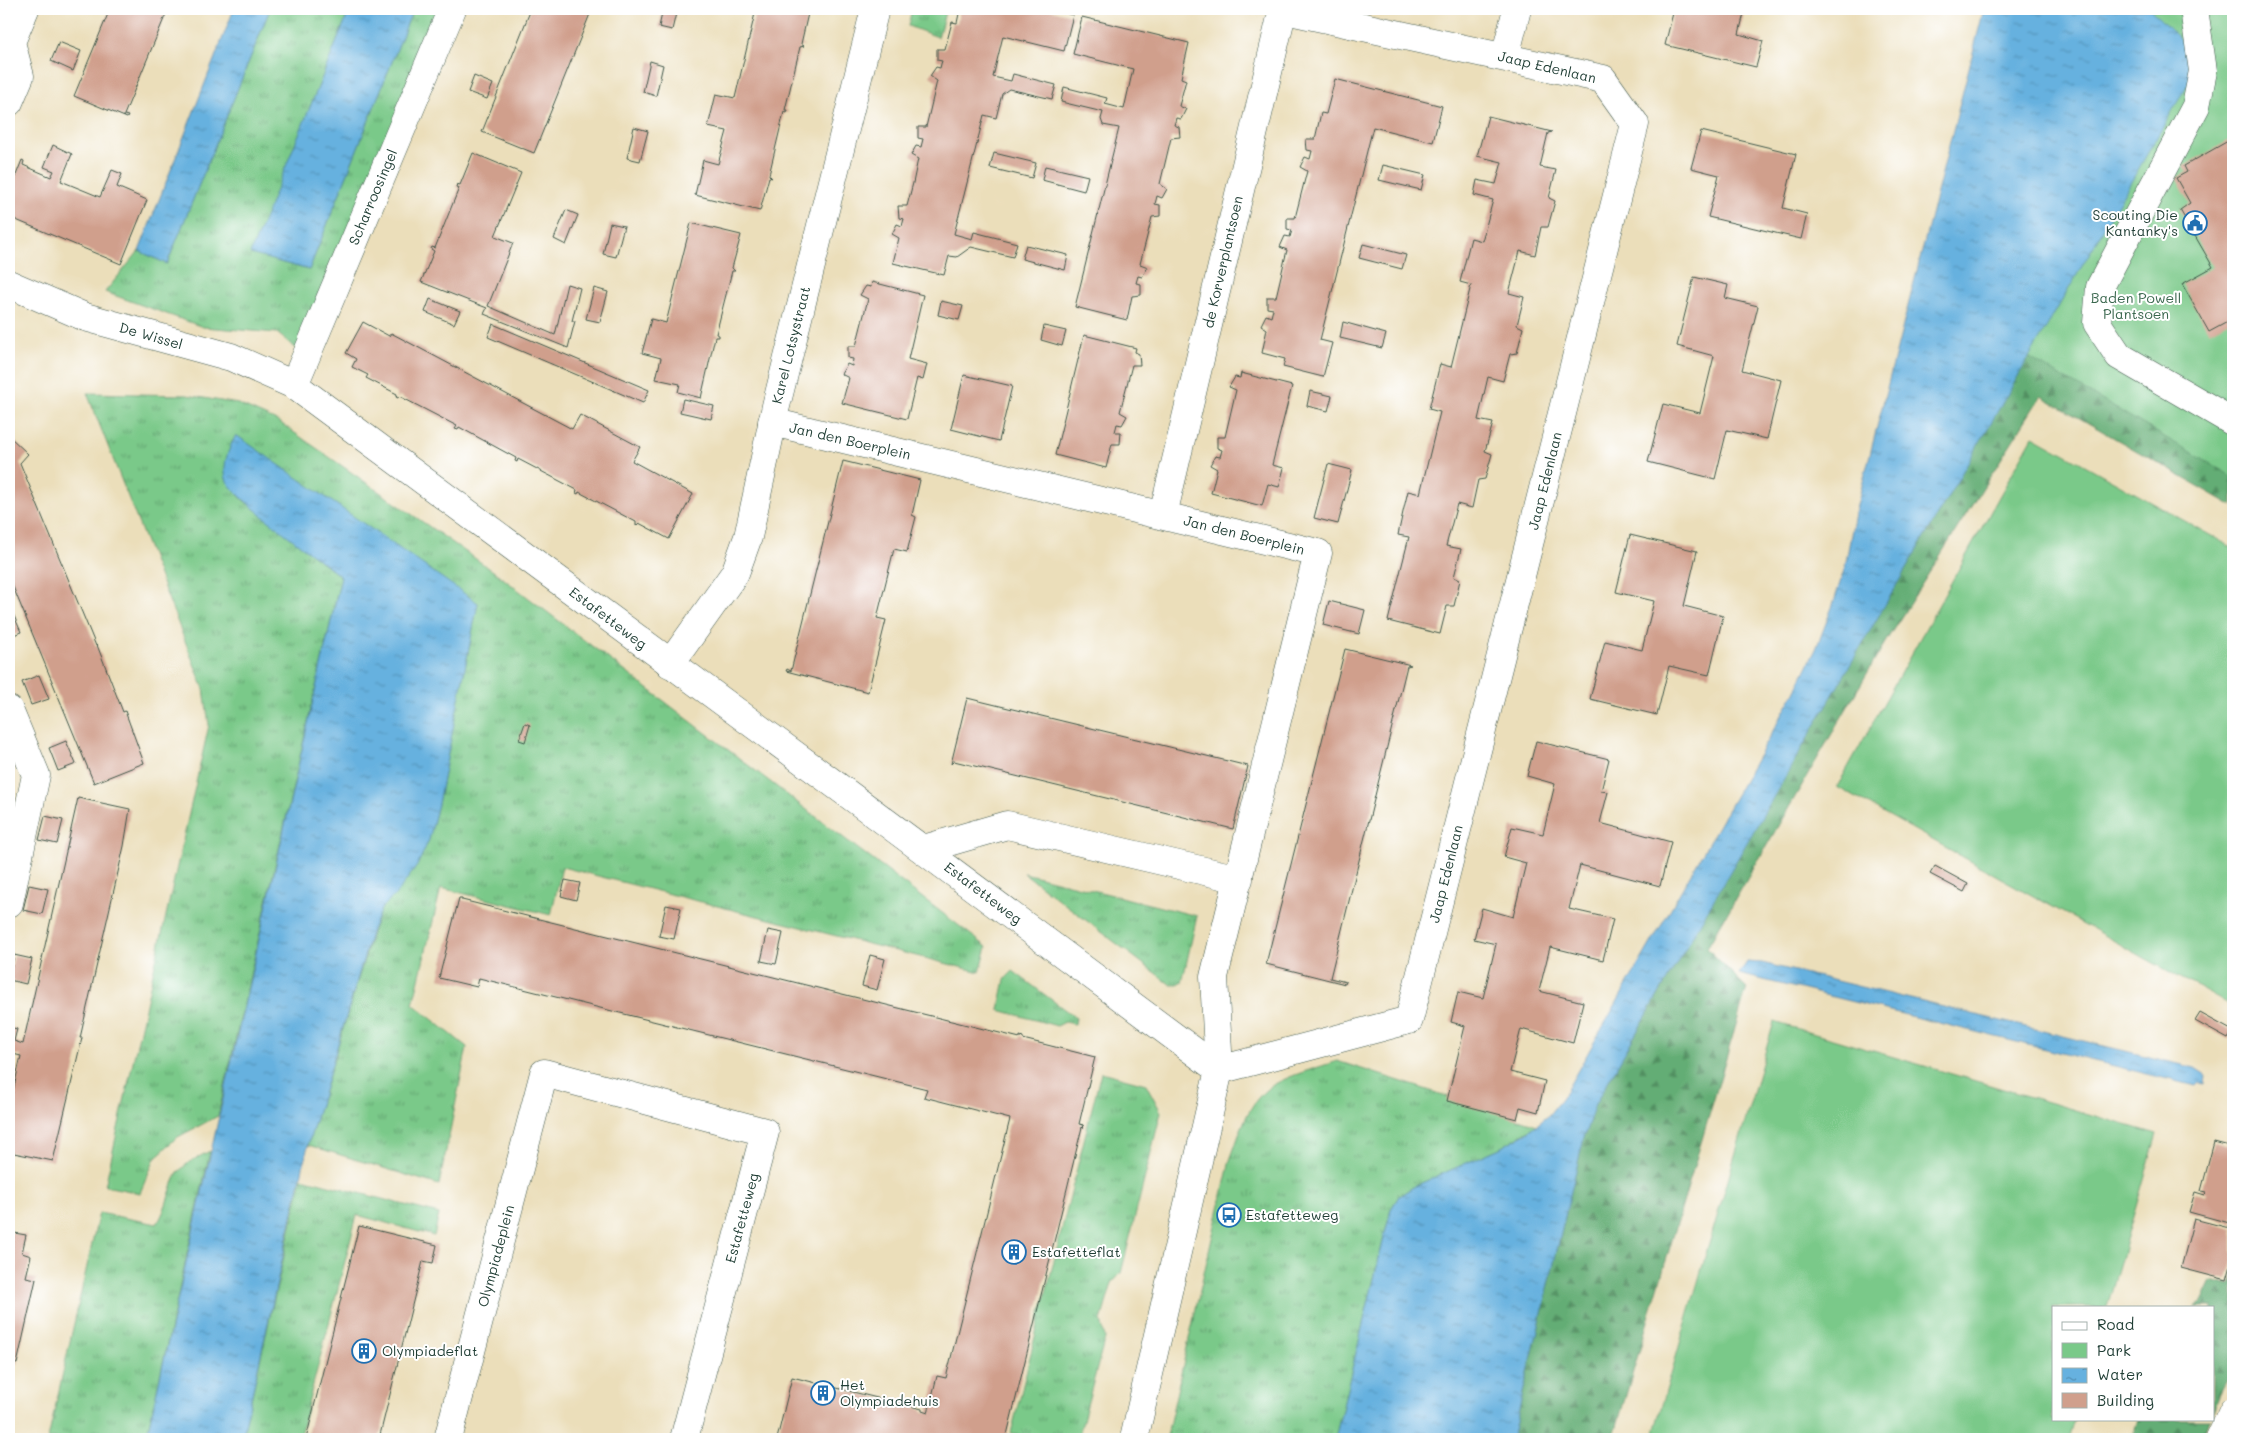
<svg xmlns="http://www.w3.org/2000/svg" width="2242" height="1448" font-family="Mali,sans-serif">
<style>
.grass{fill:url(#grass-tufts);stroke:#4c835e}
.forest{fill:url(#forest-firs);stroke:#417554}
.green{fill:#7ac989;stroke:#4c835e}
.water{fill:url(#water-ripples);stroke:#42778a}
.building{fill:#d09f8c}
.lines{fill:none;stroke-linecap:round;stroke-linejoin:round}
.minor-casing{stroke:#3e5548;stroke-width:29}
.minor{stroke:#fff;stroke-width:28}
.labels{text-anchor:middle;stroke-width:4;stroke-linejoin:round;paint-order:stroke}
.street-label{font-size:14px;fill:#1f3d34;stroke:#fff}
.poi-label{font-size:14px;fill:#1f3d34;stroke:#fff;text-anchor:start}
.park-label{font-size:14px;fill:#3a674e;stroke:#fff}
</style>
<defs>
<pattern id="grass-tufts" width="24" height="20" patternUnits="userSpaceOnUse" patternTransform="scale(1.25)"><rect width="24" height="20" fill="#7ac989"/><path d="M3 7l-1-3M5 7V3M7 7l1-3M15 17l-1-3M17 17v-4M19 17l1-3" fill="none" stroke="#63a471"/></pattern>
<pattern id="forest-firs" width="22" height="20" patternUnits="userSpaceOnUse" patternTransform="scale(1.25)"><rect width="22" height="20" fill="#63ad75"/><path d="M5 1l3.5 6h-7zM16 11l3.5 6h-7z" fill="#518e61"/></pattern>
<pattern id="water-ripples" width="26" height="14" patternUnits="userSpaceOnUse" patternTransform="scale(1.25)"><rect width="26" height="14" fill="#66b1df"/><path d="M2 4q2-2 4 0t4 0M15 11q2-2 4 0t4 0" fill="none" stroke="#5391b6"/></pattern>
</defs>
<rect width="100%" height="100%" fill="#fff"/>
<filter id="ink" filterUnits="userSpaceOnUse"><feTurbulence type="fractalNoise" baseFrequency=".02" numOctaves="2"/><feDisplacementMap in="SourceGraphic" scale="10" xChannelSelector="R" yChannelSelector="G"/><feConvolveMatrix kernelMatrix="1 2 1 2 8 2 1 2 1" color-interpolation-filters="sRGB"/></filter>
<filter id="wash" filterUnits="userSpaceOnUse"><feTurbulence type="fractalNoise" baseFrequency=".0096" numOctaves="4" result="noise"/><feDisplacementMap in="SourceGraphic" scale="20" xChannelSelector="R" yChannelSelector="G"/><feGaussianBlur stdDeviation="1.12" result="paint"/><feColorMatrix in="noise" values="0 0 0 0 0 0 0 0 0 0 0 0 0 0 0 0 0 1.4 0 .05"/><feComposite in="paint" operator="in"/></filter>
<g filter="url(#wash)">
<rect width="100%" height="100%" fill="#ebdeba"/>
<g class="grass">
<path d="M 270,9 L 350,9 L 251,254 L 309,270 L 413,9 L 443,9 L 305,356 L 277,333 L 203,327 L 105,292 L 139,251 L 167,264 Z"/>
<path d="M 912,9 L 946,9 L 938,37 L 908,26 Z"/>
<path d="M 87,393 L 187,395 L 238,404 L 279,422 L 496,573 L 987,947 L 980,972 L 562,867 L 551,915 L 441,888 L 413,1004 L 467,1047 L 439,1185 L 308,1145 L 373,930 L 381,909 L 396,894 L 429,840 L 438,804 L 478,603 L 226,480 L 242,499 L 341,577 L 218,1116 L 176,1138 L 155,1158 L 140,1193 L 105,1186 L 209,725 L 204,689 Z"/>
<path d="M 1024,873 L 1197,916 L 1182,983 L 1171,985 Z"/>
<path d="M 1013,971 L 1076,1018 L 1075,1024 L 1065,1022 L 1057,1026 L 999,1010 L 1005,979 Z"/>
<path d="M 1337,1061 L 1537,1125 L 1500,1148 L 1415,1186 L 1399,1196 L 1391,1209 L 1335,1439 L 1166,1439 L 1230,1160 C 1240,1134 1248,1098 1275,1084 C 1293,1074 1317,1068 1337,1061 Z"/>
<path d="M 1101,1072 L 1146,1084 L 1161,1112 L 1121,1273 L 1112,1283 L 1101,1321 L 1105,1338 L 1078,1439 L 1041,1439 L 1011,1433 Z"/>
<path d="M 210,1151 L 146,1439 L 48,1439 L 99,1213 L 157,1224 C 167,1209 170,1186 178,1173 C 186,1162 199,1157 210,1151 Z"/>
<path d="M 302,1178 L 439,1214 L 434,1236 L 357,1215 L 299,1439 L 242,1439 Z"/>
</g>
<g class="forest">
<path d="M 2233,9 L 2233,506 L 2041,396 L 1886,641 L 1707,948 L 1747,988 L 1613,1439 L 1512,1439 L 1584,1137 L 1595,1104 L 2154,139 Z"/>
<path d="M 2233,1275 L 2233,1370 L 2220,1394 L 2213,1411 L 2213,1307 L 2195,1307 L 2202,1303 L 2212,1281 L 2230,1286 Z"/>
<path d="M 2138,1419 L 2210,1419 L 2203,1439 L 2132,1439 Z"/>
</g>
<g class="green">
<path d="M 2123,9 L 2233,9 L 2233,477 L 2004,343 Z"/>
<path d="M 2033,436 L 2233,548 L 2233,1007 L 1837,787 Z"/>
<path d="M 1774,1022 L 2157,1134 L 2107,1307 L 2053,1307 L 2053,1419 L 2074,1419 L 2068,1439 L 1652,1439 Z"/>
</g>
<g class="water">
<path d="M 234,9 L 270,9 L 167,264 L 139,251 Z"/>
<path d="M 350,9 L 413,9 L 309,270 L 250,254 Z"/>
<path d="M 1984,9 L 2150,9 L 2182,41 L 2196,70 L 1595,1104 L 1584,1137 L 1512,1439 L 1335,1439 L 1391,1209 L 1399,1196 L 1415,1186 L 1500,1148 L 1526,1133 L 1547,1117 L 1562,1098 L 1794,694 L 1816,649 L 1834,602 L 1845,567 L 1855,513 Z"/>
<path d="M 236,435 L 478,603 L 438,804 L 429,840 L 417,866 L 396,894 L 381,909 L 372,930 L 308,1145 L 242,1439 L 146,1439 L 341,577 C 321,560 232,497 226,479 C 222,464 229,448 236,435 Z"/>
<path d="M 1747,962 L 1762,963 L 2195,1068 L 2206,1075 L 2205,1084 L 2199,1083 L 2196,1086 L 1739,974 Z"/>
</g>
<g id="blocks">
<g class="building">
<path d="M 110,9 L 168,9 L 124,115 L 128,116 L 127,118 L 74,96 Z"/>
<path d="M 531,9 L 592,9 L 534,153 L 482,132 Z"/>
<path d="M 663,9 L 677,9 L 672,30 L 659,27 Z"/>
<path d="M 756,9 L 809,9 L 801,44 L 804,46 L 800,47 L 785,110 L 788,110 L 787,113 L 784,112 L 769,175 L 772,178 L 769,177 L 760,211 L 695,195 L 703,160 L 718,164 L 727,131 L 708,127 L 716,94 L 735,98 Z"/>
<path d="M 960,9 L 1047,9 L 1073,15 L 1064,51 L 1003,36 L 993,77 L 1011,81 L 1013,74 L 1056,85 L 1052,99 L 1009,89 L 1002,94 L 996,118 L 984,115 L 964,195 L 954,234 L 972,239 L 974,232 L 1017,243 L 1013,257 L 971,247 L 957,257 L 949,256 L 944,275 L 893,263 L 899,238 L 892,234 L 897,224 L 902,226 L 904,219 L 899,218 L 898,206 L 907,206 L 913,183 L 918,159 L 911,155 L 916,146 L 921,147 L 923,139 L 918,138 L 918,127 L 926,127 L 937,81 L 930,76 L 936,67 L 940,68 L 941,64 L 942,61 L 937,60 L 937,49 L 945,49 L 952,22 L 957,23 Z"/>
<path d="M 1674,9 L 1745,9 L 1739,34 L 1763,41 L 1756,67 L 1665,45 Z"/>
<path d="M 1082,17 L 1189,43 L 1181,78 L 1186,80 L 1179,106 L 1186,109 L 1181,119 L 1176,118 L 1175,122 L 1174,125 L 1179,127 L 1180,137 L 1171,138 L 1160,184 L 1167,189 L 1162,198 L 1157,196 L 1155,204 L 1160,205 L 1160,216 L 1152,217 L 1140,264 L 1148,267 L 1142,277 L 1138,276 L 1136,283 L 1141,284 L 1141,295 L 1132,296 L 1127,320 L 1075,307 L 1119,128 L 1103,125 L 1101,119 L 1103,112 L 1061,102 L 1064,87 L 1107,98 L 1105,104 L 1124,109 L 1133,69 L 1073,54 Z"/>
<path d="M 59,42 L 81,51 L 73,71 L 51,61 Z"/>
<path d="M 650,61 L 663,65 L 656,96 L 643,92 Z"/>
<path d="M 474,76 L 493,84 L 487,99 L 468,92 Z"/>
<path d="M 1335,79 L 1442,106 L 1433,142 L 1373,127 L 1320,340 L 1332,343 L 1323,377 L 1283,367 L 1285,359 L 1262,353 L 1267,329 L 1261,325 L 1266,315 L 1271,317 L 1273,309 L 1267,308 L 1267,297 L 1276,297 L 1287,250 L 1280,247 L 1285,236 L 1290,237 L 1292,230 L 1287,229 L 1287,218 L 1295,218 L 1307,171 L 1300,167 L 1305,157 L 1310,159 L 1312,151 L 1307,150 L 1306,139 L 1315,139 L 1321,113 L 1326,114 Z"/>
<path d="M 1488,116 L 1552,132 L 1548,133 L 1540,167 L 1556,170 L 1549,198 L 1555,201 L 1548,227 L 1541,227 L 1535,255 L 1520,251 L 1509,293 L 1524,297 L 1517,325 L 1523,328 L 1517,353 L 1510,354 L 1503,381 L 1488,377 L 1478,420 L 1493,423 L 1485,451 L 1492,454 L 1485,479 L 1478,480 L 1472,508 L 1457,504 L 1446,546 L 1461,549 L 1454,577 L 1460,580 L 1454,606 L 1447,606 L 1440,634 L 1388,621 L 1409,537 L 1398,535 L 1403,512 L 1408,491 L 1420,494 L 1440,412 L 1429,409 L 1440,364 L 1451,367 L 1471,285 L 1460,282 L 1471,238 L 1482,241 L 1493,200 L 1474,195 L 1477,180 L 1496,184 L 1502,162 L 1477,156 Z"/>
<path d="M 634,127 L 648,131 L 640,161 L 627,158 Z"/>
<path d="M 1701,131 L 1796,154 L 1783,208 L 1807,214 L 1801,239 L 1708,217 L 1719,175 L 1691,168 Z"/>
<path d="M 2228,141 L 2233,150 L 2233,319 L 2209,332 L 2182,284 L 2213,267 L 2180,210 L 2190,203 L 2176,178 L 2187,172 L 2184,166 Z"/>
<path d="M 53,145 L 72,154 L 61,181 L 100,197 L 112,170 L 122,174 L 117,187 L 147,200 L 121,264 L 9,217 L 9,193 L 22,160 L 24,161 L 23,165 L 51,177 L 54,171 L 44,167 Z"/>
<path d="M 473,153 L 521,173 L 495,236 L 513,243 L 488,306 L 555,335 L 567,284 L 580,288 L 572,321 L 575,321 L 568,348 L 484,314 L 487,308 L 421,282 L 434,251 L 431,249 L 432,247 L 435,248 L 459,188 L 456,187 L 457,184 L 460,185 Z"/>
<path d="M 994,153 L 1036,163 L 1032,178 L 990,168 Z"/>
<path d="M 1383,165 L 1425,175 L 1421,190 L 1379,180 Z"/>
<path d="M 1045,166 L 1088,176 L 1084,191 L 1042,180 Z"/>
<path d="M 566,210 L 578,215 L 566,245 L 554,239 Z"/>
<path d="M 610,223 L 624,226 L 616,257 L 603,254 Z"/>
<path d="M 691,223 L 741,235 L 732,268 L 735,271 L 732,271 L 716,334 L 719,335 L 719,337 L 715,337 L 701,398 L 678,392 L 680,384 L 656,379 L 661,358 L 642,353 L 651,319 L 666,323 Z"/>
<path d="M 1363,244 L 1406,255 L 1402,269 L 1359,258 Z"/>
<path d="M 1026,245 L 1068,255 L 1065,270 L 1022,259 Z"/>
<path d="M 1694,277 L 1728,285 L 1725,298 L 1758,306 L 1742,370 L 1781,380 L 1767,439 L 1727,430 L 1715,479 L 1648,462 L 1663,404 L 1700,413 L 1714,356 L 1677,346 Z"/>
<path d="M 872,282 L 923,295 L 908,359 L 927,364 L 923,380 L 917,378 L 907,419 L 842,403 L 849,378 L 841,374 L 847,364 L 852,366 L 853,359 L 848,358 L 848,346 L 856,346 L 868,299 L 860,295 L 866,286 L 871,287 Z"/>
<path d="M 594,288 L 608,292 L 600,322 L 586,319 Z"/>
<path d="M 430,299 L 460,311 L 454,324 L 425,312 Z"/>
<path d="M 941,301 L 963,306 L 959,320 L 938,315 Z"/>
<path d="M 363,322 L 389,336 L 391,333 L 572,429 L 580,415 L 640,447 L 632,461 L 693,494 L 669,539 L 639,523 L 636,526 L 636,522 L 579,492 L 578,494 L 576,493 L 577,490 L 518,459 L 517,462 L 515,461 L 516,458 L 459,427 L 458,430 L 455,429 L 457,426 L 399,396 L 398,398 L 396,397 L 397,394 L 366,378 L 368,375 L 352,367 L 356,359 L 346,353 Z"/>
<path d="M 1343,322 L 1386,334 L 1382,348 L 1340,338 Z"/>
<path d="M 493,324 L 649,390 L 643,403 L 488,337 Z"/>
<path d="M 1044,326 L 1066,331 L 1062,346 L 1041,340 Z"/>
<path d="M 1084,335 L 1136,348 L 1135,352 L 1139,354 L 1140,365 L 1132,365 L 1120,412 L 1127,416 L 1122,425 L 1117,424 L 1115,432 L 1121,432 L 1120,444 L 1112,444 L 1106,468 L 1055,455 Z"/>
<path d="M 1241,373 L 1292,386 L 1272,465 L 1284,468 L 1279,487 L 1268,484 L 1262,506 L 1211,493 L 1217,469 L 1210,465 L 1215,456 L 1220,457 L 1222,450 L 1217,448 L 1217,437 L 1225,437 L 1236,390 L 1229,387 L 1235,377 L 1240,378 Z"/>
<path d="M 964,375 L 1012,386 L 999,441 L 951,429 Z"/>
<path d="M 1310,391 L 1332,396 L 1328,411 L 1307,406 Z"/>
<path d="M 683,399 L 714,406 L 711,419 L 680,412 Z"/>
<path d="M 9,436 L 28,454 L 20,463 L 96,646 L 97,645 L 123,712 L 125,711 L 144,763 L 94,783 L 9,577 Z"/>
<path d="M 843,461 L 920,480 L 912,515 L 916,517 L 907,552 L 894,549 L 877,618 L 886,620 L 868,692 L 786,671 L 787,669 L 791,671 Z"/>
<path d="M 1328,464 L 1352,470 L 1338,524 L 1314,518 Z"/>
<path d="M 1630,535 L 1697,551 L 1684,606 L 1723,616 L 1709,675 L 1669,666 L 1657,715 L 1590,699 L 1605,641 L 1642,650 L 1654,601 L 1616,592 Z"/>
<path d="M 1329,601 L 1365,610 L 1359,634 L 1323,625 Z"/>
<path d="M 11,609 L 21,632 L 9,637 L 9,610 Z"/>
<path d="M 1345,649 L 1411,665 L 1407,666 L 1330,978 L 1346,982 L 1345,984 L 1266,964 Z"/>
<path d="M 39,675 L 49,699 L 31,705 L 22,682 Z"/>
<path d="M 967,698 L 1248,766 L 1233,829 L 954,761 L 951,764 Z"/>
<path d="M 525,723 L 530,725 L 525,742 L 519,740 Z"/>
<path d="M 66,741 L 76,764 L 58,771 L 49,748 Z"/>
<path d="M 1536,741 L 1609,759 L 1601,791 L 1608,792 L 1600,823 L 1671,842 L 1660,886 L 1580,865 L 1569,909 L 1613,919 L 1603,960 L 1550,947 L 1539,991 L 1583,1002 L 1573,1043 L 1521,1029 L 1510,1072 L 1545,1081 L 1538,1112 L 1520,1107 L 1517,1119 L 1447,1101 L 1465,1026 L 1451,1022 L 1458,992 L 1483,998 L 1496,944 L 1474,939 L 1482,908 L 1513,917 L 1526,863 L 1504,857 L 1512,827 L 1543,834 L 1555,784 L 1527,776 Z"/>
<path d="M 78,798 L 130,809 L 124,846 L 80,1038 L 82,1038 L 53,1161 L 9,1152 L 9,1109 L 21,1056 L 9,1053 L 9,1027 L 17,1029 L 14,1041 L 23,1044 Z"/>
<path d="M 45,816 L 63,820 L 57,844 L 39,840 Z"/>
<path d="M 1935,866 L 1968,884 L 1964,892 L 1930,874 Z"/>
<path d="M 565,880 L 580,883 L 576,900 L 561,896 Z"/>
<path d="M 29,885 L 48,889 L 42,914 L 23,910 Z"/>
<path d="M 459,898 L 462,898 L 462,900 L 1020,1038 L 1020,1036 L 1023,1037 L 1023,1039 L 1095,1057 L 1079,1124 L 1084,1125 L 1083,1128 L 1082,1127 L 1006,1439 L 777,1439 L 792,1377 L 922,1409 L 922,1411 L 928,1413 L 937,1376 L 946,1378 L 1010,1119 L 924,1097 L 927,1089 L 479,978 L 477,987 L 439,978 Z"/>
<path d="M 666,905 L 681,908 L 674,939 L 659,936 Z"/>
<path d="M 768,930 L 783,933 L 776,964 L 761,961 Z"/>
<path d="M 14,955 L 32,959 L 26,984 L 9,980 Z"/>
<path d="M 870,955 L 885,959 L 877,990 L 862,986 Z"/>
<path d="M 2200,1013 L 2233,1031 L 2228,1039 L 2195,1021 Z"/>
<path d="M 2214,1142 L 2233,1147 L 2233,1224 L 2189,1212 L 2195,1192 L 2205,1195 L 2206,1192 L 2201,1191 Z"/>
<path d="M 2194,1219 L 2233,1229 L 2233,1258 L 2227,1280 L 2181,1268 Z"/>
<path d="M 359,1226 L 437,1245 L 433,1263 L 423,1261 L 379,1439 L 306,1439 Z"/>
<path d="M 9,1232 L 26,1235 L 22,1253 L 31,1256 L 26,1277 L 36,1279 L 17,1364 L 9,1362 Z"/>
</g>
</g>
</g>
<g filter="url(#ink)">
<use href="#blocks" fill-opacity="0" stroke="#3e5548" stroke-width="1"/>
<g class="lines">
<g class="minor-casing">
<g id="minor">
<path d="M 2194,9 L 2203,71 L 2196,106 L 2100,287 L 2097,323 L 2119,356 L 2233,422"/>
<path d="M 1505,57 L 1517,9"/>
<path d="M 9,102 L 20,76 L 11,42 L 25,9"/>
<path d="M 9,284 L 85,317 L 231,357 L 294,385 C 602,613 912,840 1219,1070 L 1134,1439"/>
<path d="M 294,385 L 452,9"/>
<path d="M 772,422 L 1318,553 L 1214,977 L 1219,1070 L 1409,1020 L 1635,124 L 1603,79 L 1281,9"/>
<path d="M 1163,515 L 1283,9"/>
<path d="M 670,664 L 735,573 L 748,537 L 776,406 L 875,9"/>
<path d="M 9,710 L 36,775 L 9,903"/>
<path d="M 924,849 L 1007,825 L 1239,879"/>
<path d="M 448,1439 L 544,1073 L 765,1132 L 684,1439"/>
<path d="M 2220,1439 L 2233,1411"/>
</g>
</g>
<use href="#minor" class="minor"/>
</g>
</g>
<defs>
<g id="civic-ring" transform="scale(1.25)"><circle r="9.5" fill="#fff" stroke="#1f6fb2" stroke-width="1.5"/><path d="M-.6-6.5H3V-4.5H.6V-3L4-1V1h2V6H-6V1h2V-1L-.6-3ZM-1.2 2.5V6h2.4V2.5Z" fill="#1f6fb2"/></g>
<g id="bus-ring" transform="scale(1.25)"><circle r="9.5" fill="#fff" stroke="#1f6fb2" stroke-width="1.5"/><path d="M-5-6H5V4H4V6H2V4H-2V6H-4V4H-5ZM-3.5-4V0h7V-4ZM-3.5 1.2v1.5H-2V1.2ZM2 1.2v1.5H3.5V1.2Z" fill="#1f6fb2"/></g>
<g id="building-ring" transform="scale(1.25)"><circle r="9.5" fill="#fff" stroke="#1f6fb2" stroke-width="1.5"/><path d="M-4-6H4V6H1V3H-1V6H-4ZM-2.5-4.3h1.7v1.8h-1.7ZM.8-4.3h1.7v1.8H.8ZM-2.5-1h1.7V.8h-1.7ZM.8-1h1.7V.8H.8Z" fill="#1f6fb2"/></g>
</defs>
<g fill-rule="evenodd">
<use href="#civic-ring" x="2195" y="223"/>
<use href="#bus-ring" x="1229" y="1215"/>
<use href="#building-ring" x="1014" y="1252"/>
<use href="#building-ring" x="364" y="1351"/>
<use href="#building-ring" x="823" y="1393"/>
</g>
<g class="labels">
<g class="street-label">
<text transform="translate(1547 67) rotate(13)" y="5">Jaap Edenlaan</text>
<text transform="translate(373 197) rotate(-67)" y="5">Scharroosingel</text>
<text transform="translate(1223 262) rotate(-77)" y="5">de Korverplantsoen</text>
<text transform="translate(151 336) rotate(16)" y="5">De Wissel</text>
<text transform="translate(791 345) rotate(-76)" y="5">Karel Lotsystraat</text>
<text transform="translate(850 441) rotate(13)" y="5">Jan den Boerplein</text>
<text transform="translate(1545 481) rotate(-76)" y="5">Jaap Edenlaan</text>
<text transform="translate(1244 535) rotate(14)" y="5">Jan den Boerplein</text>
<text transform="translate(608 618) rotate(37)" y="5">Estafetteweg</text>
<text transform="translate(1446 874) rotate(-76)" y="5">Jaap Edenlaan</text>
<text transform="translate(983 893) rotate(37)" y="5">Estafetteweg</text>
<text transform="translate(742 1218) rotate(-75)" y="5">Estafetteweg</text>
<text transform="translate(496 1256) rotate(-75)" y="5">Olympiadeplein</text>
</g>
<g class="poi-label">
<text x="2178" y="220" text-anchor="end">Scouting Die<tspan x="2178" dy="16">Kantanky's</tspan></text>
<text x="1246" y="1220">Estafetteweg</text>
<text x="1032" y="1257">Estafetteflat</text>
<text x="382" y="1356">Olympiadeflat</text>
<text x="840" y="1390">Het<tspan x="840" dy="16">Olympiadehuis</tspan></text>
</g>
<g class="park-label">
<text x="2136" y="303">Baden Powell<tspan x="2136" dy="16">Plantsoen</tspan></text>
</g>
</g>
<rect width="2242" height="1448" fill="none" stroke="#fff" stroke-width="30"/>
<rect x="2052" y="1306" width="162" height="115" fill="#ffffff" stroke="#a5b1ae"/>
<rect x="2062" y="1322" width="25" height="8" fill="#ffffff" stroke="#a5b1ae"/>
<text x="2097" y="1330" font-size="15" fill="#1f3d34">Road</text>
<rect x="2062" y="1343" width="25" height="15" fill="#7ac989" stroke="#a5b1ae"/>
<text x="2097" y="1356" font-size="15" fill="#1f3d34">Park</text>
<rect x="2062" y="1368" width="25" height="15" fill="url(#water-ripples)" stroke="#a5b1ae"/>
<text x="2097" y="1380" font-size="15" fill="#1f3d34">Water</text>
<rect x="2062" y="1393" width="25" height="15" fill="#d09f8c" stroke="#a5b1ae"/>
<text x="2097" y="1406" font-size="15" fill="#1f3d34">Building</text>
</svg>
